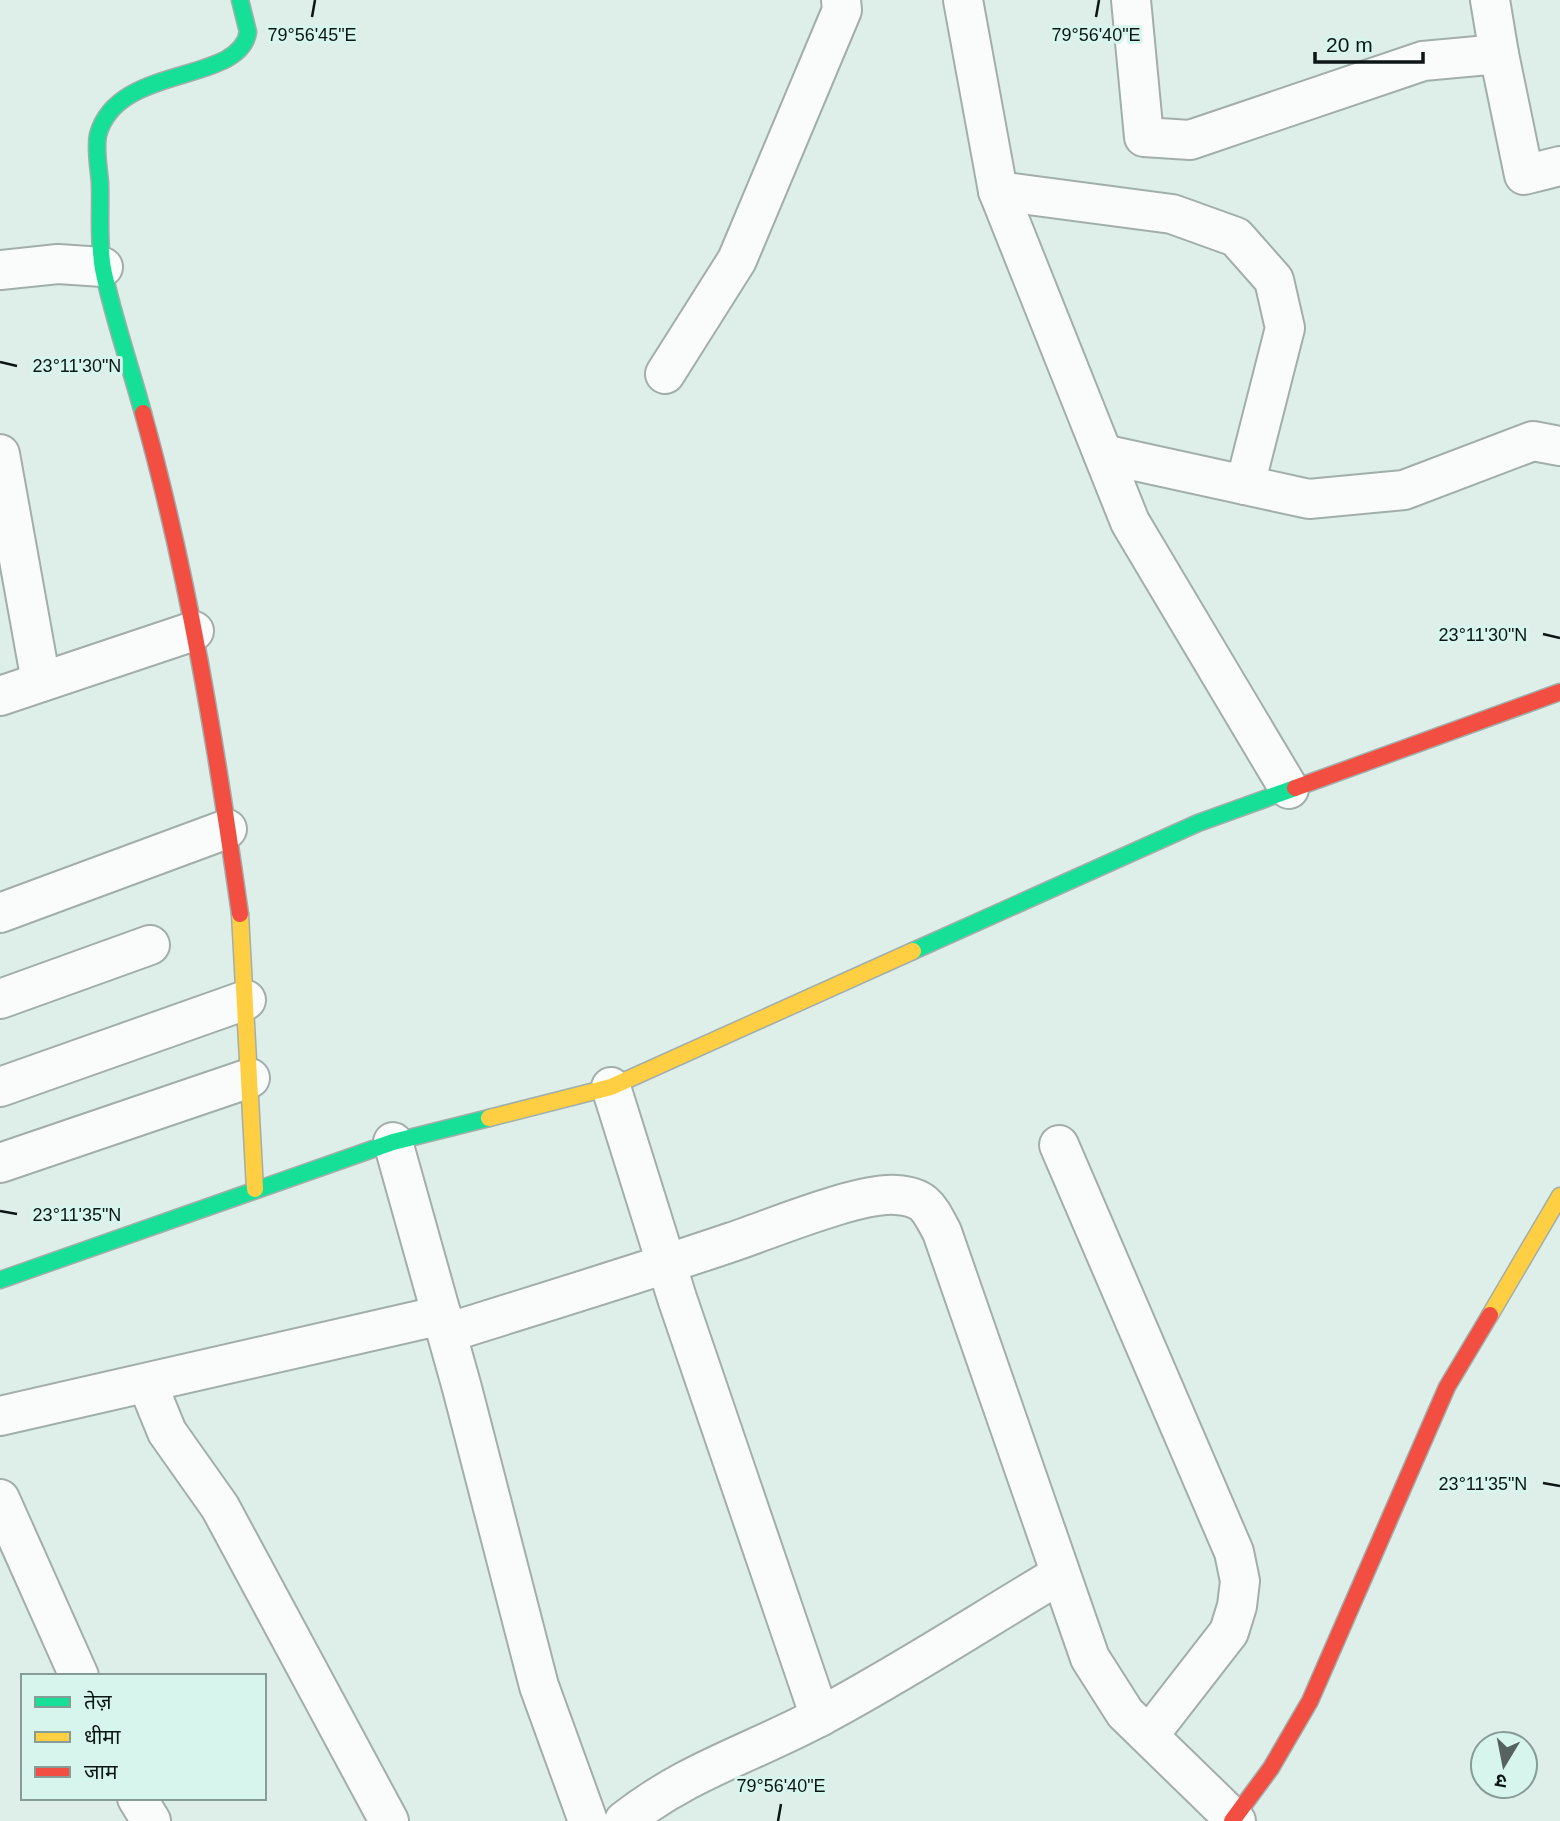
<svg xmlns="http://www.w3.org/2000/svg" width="1560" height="1821" font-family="Helvetica,'Noto Sans Devanagari',sans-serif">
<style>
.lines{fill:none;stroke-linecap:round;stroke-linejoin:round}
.street-casing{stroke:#a2aeaa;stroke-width:42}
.fast-casing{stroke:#a2aeaa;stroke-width:19}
.slow-casing{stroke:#a2aeaa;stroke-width:19}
.jam-casing{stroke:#a2aeaa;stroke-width:19}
.street{stroke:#fafcfc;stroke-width:38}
.fast{stroke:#16e098;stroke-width:16}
.slow{stroke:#ffcf43;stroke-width:16}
.jam{stroke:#f24e42;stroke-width:16}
.ticks{fill:none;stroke:#0c1614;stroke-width:2.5}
.ticks-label{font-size:18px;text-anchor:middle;fill:#0c1614;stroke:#d7f5ec;stroke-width:6;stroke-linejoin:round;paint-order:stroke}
</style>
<rect width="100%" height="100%" fill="#deeee9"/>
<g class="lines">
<g class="street-casing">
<g id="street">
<path d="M 963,0 L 998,191 L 1130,522 L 1289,789"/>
<path d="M 1131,0 L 1144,137 L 1190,140 L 1423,61 L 1499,54 L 1524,175 L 1560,166"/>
<path d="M 1490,0 L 1499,54"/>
<path d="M 998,191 L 1172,214 L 1236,237 L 1274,280 L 1285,328 L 1245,485"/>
<path d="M 0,270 L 58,264 L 103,267"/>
<path d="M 665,374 L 737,260 L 842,10 L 841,0"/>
<path d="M 0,454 L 41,682"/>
<path d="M 1103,454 L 1309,499 L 1404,490 L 1533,441 L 1560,446"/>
<path d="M 0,696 L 194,631"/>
<path d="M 0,913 L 227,829"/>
<path d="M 0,999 L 150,945"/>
<path d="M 0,1087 L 246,1000"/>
<path d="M 611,1087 L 677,1298 L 820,1717"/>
<path d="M 393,1142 L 462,1388 L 539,1686 L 588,1821"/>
<path d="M 1059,1145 L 1234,1552 L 1240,1581 L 1237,1606 L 1229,1632 L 1149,1735"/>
<path d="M 0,1163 L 250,1078"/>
<path d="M 447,1333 C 542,1303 638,1274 732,1242 C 771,1229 859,1192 896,1195 C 926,1197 929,1208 942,1232 L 1090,1658 L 1125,1713 L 1236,1821"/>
<path d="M 147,1383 L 167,1432 L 220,1507 L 389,1821"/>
<path d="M 0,1416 L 442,1315"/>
<path d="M 0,1499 L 79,1676"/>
<path d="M 137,1798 L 151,1821"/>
<path d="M 624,1821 C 687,1771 752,1753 821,1716 C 902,1673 980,1622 1059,1575"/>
</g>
</g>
<g class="fast-casing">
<g id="fast">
<path d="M 143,413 C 130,365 113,317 103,269 C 98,241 101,211 100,183 C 99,169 95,149 98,135 C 117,63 240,85 248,32 L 240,0"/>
<path d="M 913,951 L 1198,823 L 1295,788"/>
<path d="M 0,1280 L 393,1142 L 489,1118"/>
</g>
</g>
<g class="slow-casing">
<g id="slow">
<path d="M 240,914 L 255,1189"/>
<path d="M 489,1118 L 611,1087 L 913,951"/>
<path d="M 1490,1315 L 1560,1196"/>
</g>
</g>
<g class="jam-casing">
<g id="jam">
<path d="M 143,413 C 189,578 216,745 240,914"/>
<path d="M 1295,788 L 1560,692"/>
<path d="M 1232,1821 L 1271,1768 L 1310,1701 L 1447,1387 L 1490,1315"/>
</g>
</g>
<use href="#street" class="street"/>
<use href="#fast" class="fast"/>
<use href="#slow" class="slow"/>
<use href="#jam" class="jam"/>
</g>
<path class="ticks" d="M 312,17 L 315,0M 1096,17 L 1099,0M 0,362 L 17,366M 1543,634 L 1560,638M 0,1211 L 17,1214M 1543,1483 L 1560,1486M 778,1821 L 781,1804"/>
<g class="ticks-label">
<text x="1096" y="41">79°56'40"E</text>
<text x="312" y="41">79°56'45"E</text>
<text x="77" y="372">23°11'30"N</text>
<text x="1483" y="641">23°11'30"N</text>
<text x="77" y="1221">23°11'35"N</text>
<text x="1483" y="1490">23°11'35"N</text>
<text x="781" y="1792">79°56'40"E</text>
</g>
<rect x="21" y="1674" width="245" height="126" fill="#d7f5ec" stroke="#869c96" stroke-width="2"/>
<rect x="35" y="1697" width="35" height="10" fill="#16e098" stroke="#869c96" stroke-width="2"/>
<text x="84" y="1709" font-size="21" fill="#0c1614">तेज़</text>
<rect x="35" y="1732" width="35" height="10" fill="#ffcf43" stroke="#869c96" stroke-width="2"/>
<text x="84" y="1744" font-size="21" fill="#0c1614">धीमा</text>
<rect x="35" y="1767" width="35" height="10" fill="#f24e42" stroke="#869c96" stroke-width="2"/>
<text x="84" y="1779" font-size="21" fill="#0c1614">जाम</text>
<g transform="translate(1504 1765) rotate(190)"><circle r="33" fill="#d7f5ec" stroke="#869c96" stroke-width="2"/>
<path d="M0-5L12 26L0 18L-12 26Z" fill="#56625f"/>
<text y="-10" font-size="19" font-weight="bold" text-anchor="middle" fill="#0c1614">उ</text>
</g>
<path d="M1315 52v10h108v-10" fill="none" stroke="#0c1614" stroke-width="3.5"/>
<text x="1326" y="52" font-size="21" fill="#0c1614" stroke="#d7f5ec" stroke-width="5" paint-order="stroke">20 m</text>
</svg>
